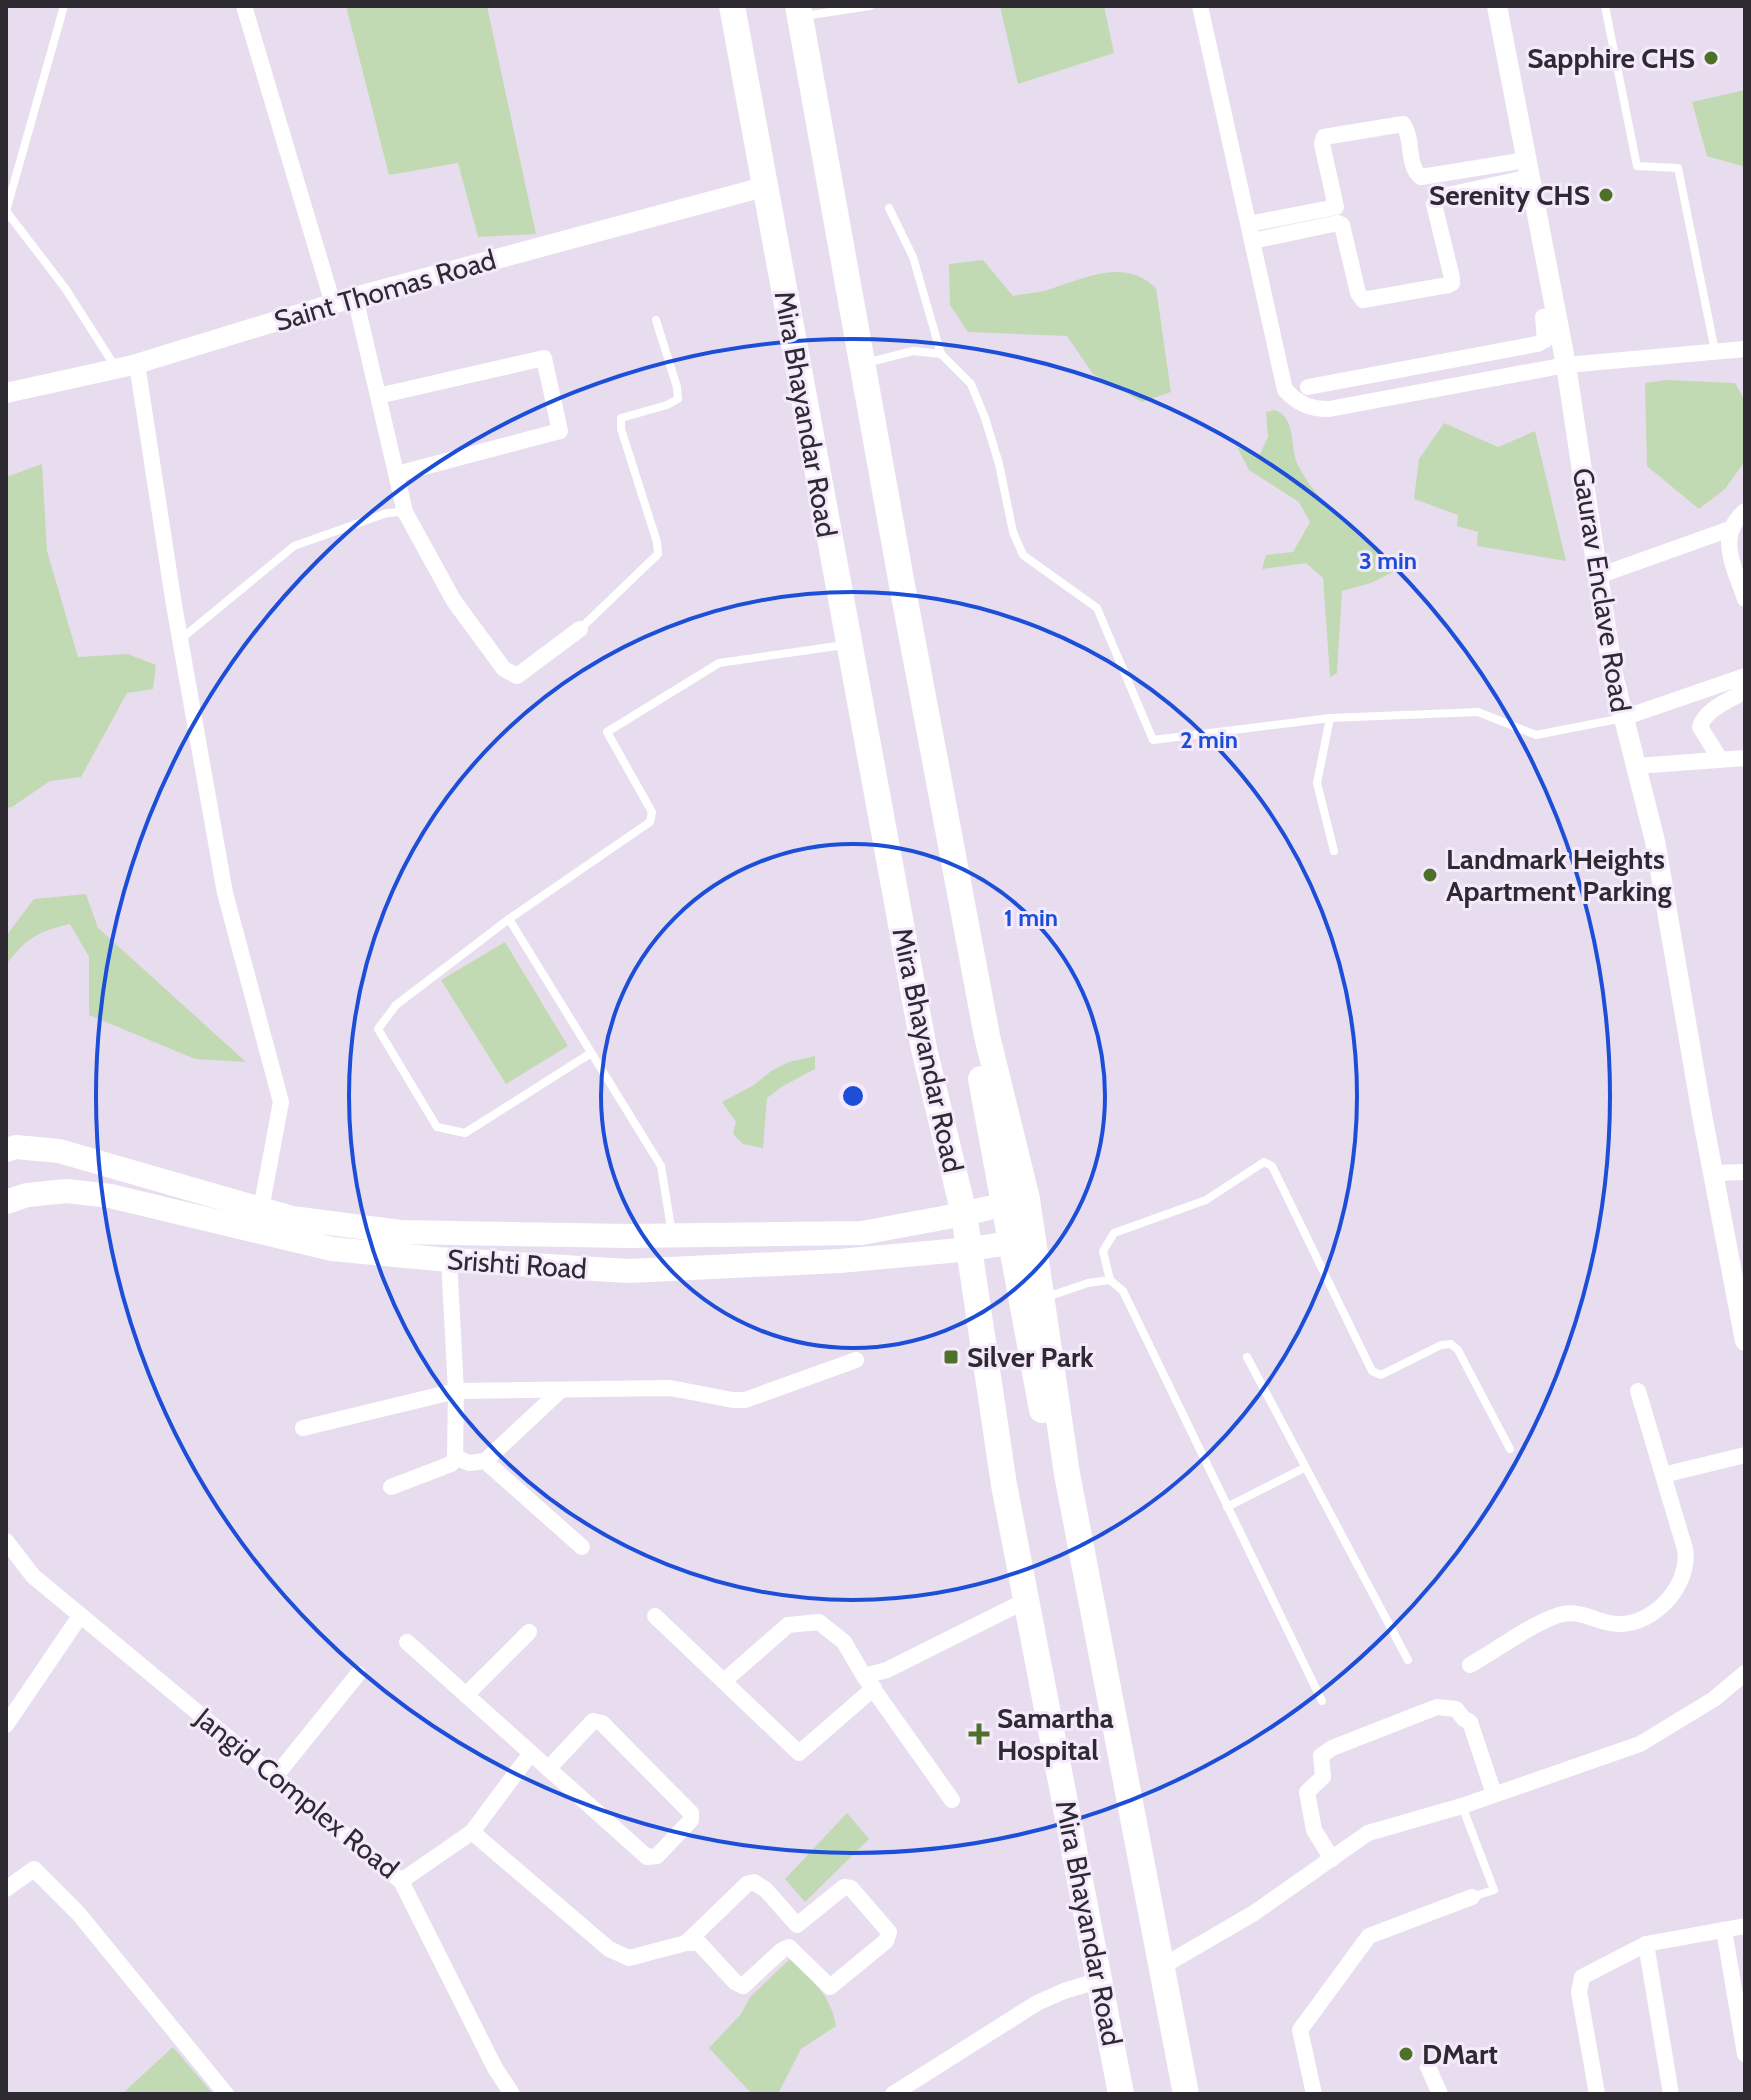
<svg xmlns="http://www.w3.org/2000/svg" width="1751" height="2100" font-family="Cabin,sans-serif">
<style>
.green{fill:#c2dab3}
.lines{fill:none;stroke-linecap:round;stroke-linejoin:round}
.service{stroke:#fff;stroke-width:8}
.minor{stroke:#fff;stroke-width:16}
.tertiary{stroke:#fff;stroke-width:20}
.secondary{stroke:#fff;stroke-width:24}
.primary{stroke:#fff;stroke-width:26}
.ring{fill:none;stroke:#1d4ed8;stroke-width:4}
.poi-dot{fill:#4e7129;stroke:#f5eafc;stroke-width:3}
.labels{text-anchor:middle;stroke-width:6;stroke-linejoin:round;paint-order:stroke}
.poi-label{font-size:28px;font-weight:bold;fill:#2e2a31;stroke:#f5eafc;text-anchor:start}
.street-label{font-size:28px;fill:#2e2a31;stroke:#f5eafc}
.centre{fill:#1d4ed8;stroke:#f5eafc;stroke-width:4}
.ring-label{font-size:24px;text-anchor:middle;font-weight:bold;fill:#1d4ed8;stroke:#f5eafc;stroke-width:6;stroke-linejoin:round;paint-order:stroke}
</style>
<rect width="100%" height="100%" fill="#e8ddee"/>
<g class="green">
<path d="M 346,6 L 487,6 L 536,234 L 478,237 L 458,163 L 389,175 Z"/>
<path d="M 1000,6 L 1104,6 L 1114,53 L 1018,84 Z"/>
<path d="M 1745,90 L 1745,167 L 1707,156 L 1692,102 Z"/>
<path d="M 983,260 L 1013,296 C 1023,294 1034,293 1044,291 C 1081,280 1123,256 1156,288 L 1171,392 L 1142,402 L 1093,374 L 1067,336 L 968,332 L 950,305 L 949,264 Z"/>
<path d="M 1666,380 L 1735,383 L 1745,401 L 1745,461 L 1725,489 L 1699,509 L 1647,466 L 1645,383 Z"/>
<path d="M 1275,410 C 1297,418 1289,447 1298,465 C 1320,509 1364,537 1399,569 L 1371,583 L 1342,591 L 1337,673 L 1330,677 L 1323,578 L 1306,563 L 1262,569 L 1266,555 L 1293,552 L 1310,522 L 1299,502 L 1249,470 L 1237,447 L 1259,456 L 1268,437 L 1266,412 Z"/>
<path d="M 1444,423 L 1498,447 L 1535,431 L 1566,561 L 1477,546 L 1478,532 L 1457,526 L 1458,515 L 1414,499 L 1419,459 Z"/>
<path d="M 42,464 L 47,551 L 78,657 L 128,654 L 156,665 L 153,689 L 127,693 L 81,777 L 50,781 L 12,807 L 6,808 L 6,477 Z"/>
<path d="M 86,894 L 98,928 L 246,1062 L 195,1059 L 89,1015 L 89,957 L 70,924 C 38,931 25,939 6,965 L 6,936 L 34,899 Z"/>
<path d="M 505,942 L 568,1046 L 506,1084 L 441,980 Z"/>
<path d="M 815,1056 L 815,1069 L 783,1086 L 767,1098 L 763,1148 L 743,1144 L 733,1134 L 736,1122 L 722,1102 L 754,1085 L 771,1071 L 789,1062 Z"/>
<path d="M 847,1813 L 869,1839 L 805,1902 L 785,1879 Z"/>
<path d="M 792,1957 C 812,1983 830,1992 836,2026 L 801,2049 L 778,2094 L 752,2094 L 709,2048 L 741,2014 L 750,1997 Z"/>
<path d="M 173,2047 L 213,2094 L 122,2094 Z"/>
</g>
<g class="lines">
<g class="service">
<path d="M 64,6 L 6,211 L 65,288 L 116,368"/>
<path d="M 1605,6 L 1637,166 L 1678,168 L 1715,351"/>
<path d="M 804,16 L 870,6"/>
<path d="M 889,208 L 913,257 L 941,354"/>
<path d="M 866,363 L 913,351 L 941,354 L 971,384 L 985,418 L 999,464 L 1013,532 L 1023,555 L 1097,608 L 1153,740 L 1330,718 L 1478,712 L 1536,735 L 1623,718"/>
<path d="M 580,629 L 658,554 L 657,542 L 621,429 L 621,418 L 667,405 L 678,399 L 677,387 L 656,320"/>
<path d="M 181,639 L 294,546 L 387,513 L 404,512"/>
<path d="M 1330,718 L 1317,783 L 1334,851"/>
<path d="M 509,919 L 661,1166 L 672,1234"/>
<path d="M 591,1053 L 465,1133 L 437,1127 L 378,1029 L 396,1005 L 509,919 L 650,822 L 652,812 L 607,732 L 719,663 L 844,645"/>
<path d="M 1110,1280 L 1103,1251 L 1114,1233 L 1206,1200 L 1264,1162 L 1272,1166 L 1372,1371 L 1381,1375 L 1441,1345 L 1451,1344 L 1458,1350 L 1510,1449"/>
<path d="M 1044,1298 L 1088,1283 L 1110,1280 L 1123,1291 L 1322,1701"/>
<path d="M 1247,1357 L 1408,1660"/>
<path d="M 1227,1507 L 1304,1468"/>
<path d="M 1462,1806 L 1494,1890 L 1472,1897"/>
</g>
<g class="minor">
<path d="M 244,6 L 333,304"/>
<path d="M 1200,6 L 1285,390 C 1299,404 1309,409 1329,409 L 1566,365 L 1745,349"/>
<path d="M 1249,224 L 1336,207 L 1322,144 L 1324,137 L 1403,124 C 1414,139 1406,166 1421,177 L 1527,160"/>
<path d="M 1252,241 L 1338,223 L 1342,225 L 1358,293 L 1363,300 L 1448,285 L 1452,283 L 1452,278 L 1434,204 L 1439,197 L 1530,177"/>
<path d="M 355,297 L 405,512 L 454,601 L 504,669 L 517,676 L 580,629"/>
<path d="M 137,364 L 174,605 L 225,893 L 281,1102 L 261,1209"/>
<path d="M 1308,387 L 1537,344 L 1545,340 L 1543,317 L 1556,314"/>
<path d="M 378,396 L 544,358 L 560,431 L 397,474"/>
<path d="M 1745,511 C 1715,536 1735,568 1745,599"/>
<path d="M 1598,576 L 1730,529"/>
<path d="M 1623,718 L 1745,676"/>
<path d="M 1720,759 L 1700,727 C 1705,709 1730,700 1745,691"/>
<path d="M 1636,766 L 1745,758"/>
<path d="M 1715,1173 L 1745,1172"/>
<path d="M 303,1428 L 456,1391 L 670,1388 L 733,1400 L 745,1400 L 856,1360"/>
<path d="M 455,1457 L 469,1463 L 485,1461 L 561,1390"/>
<path d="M 485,1461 L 582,1547"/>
<path d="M 1663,1475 L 1745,1455"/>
<path d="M 391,1487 L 451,1464 L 455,1459 L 456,1391 L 449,1260"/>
<path d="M 6,1541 L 33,1576 L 401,1881 L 495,2068 L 512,2094"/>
<path d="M 655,1616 L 799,1753 L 874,1688"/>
<path d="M 407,1642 C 487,1714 567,1785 647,1857 L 657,1856 L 691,1820 L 691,1813 L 602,1723 L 593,1721 L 548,1769"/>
<path d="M 1470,1665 C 1494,1652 1538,1619 1563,1614 C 1582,1610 1600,1624 1618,1624 C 1655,1625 1691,1584 1685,1549 L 1638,1391"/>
<path d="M 864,1676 L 887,1670 L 1027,1600"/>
<path d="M 724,1681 L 788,1625 L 819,1622 L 844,1642 L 864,1676 L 952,1800"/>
<path d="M 466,1695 L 529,1632"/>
<path d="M 6,1725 L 80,1616"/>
<path d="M 274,1778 L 358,1674"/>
<path d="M 472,1832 L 531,1753"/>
<path d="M 1332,1859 L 1314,1830 L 1307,1792 L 1323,1777 L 1321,1756 L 1332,1748 L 1437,1707 L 1456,1709 L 1464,1719 L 1470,1722 L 1494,1794"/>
<path d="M 401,1881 L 472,1832 L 609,1949 L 629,1958 L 686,1943 L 699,1943 L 735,1982 L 743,1986 L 782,1950 L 789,1947 L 830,1987 L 886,1941 L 889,1932 L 851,1888 L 844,1887 L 797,1925 L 766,1890 L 754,1882 L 747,1884 L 686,1943"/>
<path d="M 6,1889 L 34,1869 L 78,1913 L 226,2094"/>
<path d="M 1724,1930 L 1745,2054"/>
<path d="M 1646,1944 L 1671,2094"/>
<path d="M 1163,1966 L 1254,1913 L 1368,1833 L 1462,1806 L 1640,1744 L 1714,1699 L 1745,1673"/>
<path d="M 1428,2067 L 1440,2094"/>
<path d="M 893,2094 L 1037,2003 L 1064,1991 L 1100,1980"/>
<path d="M 1314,2094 L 1300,2030 L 1369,1936 L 1472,1897"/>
<path d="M 1597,2094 L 1579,1992 L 1582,1977 L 1646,1944 L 1745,1926"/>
</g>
<g class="tertiary">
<path d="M 1497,6 L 1566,365 L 1613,675 L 1655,841 L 1702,1115 L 1745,1341"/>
<path d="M 6,393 L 133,365 L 355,297 L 764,187"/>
</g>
<g class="secondary">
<path d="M 6,1150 L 16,1147 L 59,1151 L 292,1218 L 400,1232 L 629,1236 L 862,1233 L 964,1214 L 1021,1200"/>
<path d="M 6,1202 L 27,1195 L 67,1191 L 110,1196 L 332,1249 L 438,1259 L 628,1271 L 840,1261 L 971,1249 L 1029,1240"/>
</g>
<g class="primary">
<path d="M 732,6 L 924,1049 L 964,1214 L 1004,1485 L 1121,2094"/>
<path d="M 798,6 L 902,585 L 987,1036 L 1027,1199 L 1067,1474 L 1186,2094"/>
<path d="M 981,1079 L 1042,1410"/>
</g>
</g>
<g class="ring">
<circle cx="853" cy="1096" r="252"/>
<circle cx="853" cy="1096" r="504"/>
<circle cx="853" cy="1096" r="757"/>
</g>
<g class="poi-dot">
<circle cx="1711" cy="58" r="8"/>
<circle cx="1606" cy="195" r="8"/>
<circle cx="1430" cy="875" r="8"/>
<rect x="943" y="1349" width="16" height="16" rx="4"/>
<path d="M975 1722h8v8h8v8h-8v8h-8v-8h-8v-8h8z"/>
<circle cx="1406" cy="2054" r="8"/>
</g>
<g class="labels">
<g class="poi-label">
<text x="1695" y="68" text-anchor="end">Sapphire CHS</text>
<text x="1590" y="205" text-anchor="end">Serenity CHS</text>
<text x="1446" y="869">Landmark Heights<tspan x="1446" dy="32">Apartment Parking</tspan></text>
<text x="967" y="1367">Silver Park</text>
<text x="997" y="1728">Samartha<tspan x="997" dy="32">Hospital</tspan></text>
<text x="1422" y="2064">DMart</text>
</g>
<g class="street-label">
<text transform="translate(385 290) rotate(-16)" y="10">Saint Thomas Road</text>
<text transform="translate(806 414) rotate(80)" y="10">Mira Bhayandar Road</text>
<text transform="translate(1602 590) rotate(81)" y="10">Gaurav Enclave Road</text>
<text transform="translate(928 1050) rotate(78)" y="10">Mira Bhayandar Road</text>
<text transform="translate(517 1264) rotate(4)" y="10">Srishti Road</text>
<text transform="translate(297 1793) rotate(39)" y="10">Jangid Complex Road</text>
<text transform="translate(1089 1923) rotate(79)" y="10">Mira Bhayandar Road</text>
</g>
</g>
<circle cx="853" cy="1096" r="12" class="centre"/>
<g class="ring-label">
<text x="1388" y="569">3 min</text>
<text x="1209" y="748">2 min</text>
<text x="1031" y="926">1 min</text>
</g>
<rect width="1751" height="2100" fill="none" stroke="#2e2a31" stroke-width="16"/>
</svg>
